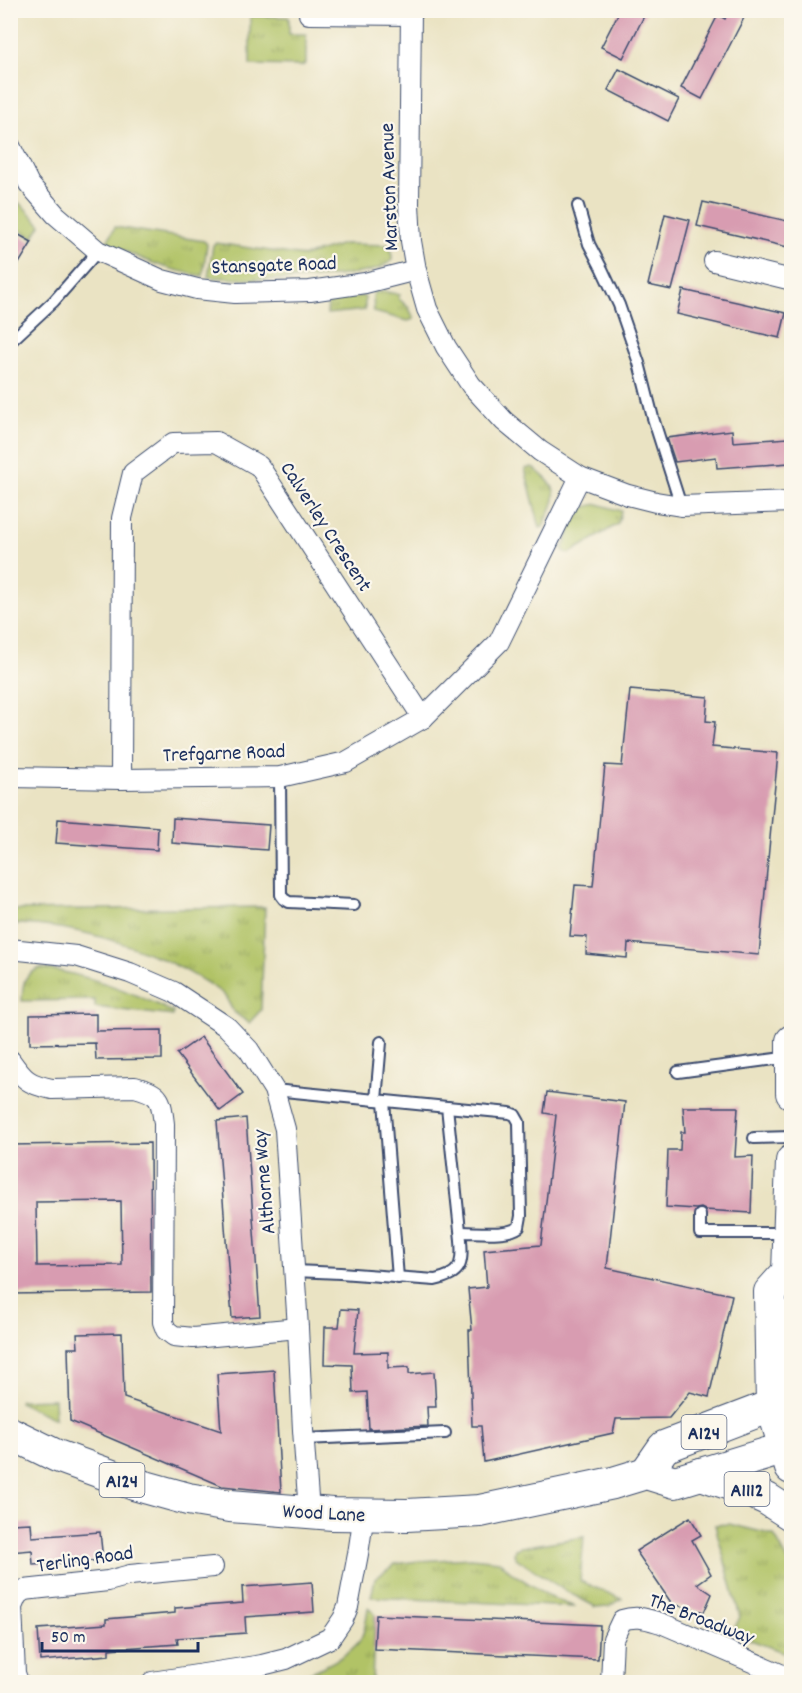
<svg xmlns="http://www.w3.org/2000/svg" width="802" height="1693" font-family="Dekko,sans-serif">
  <style>
    .grass { fill: url(#grass-tufts); stroke: #667962; stroke-width: 1.5 }
    .building { fill: #d89cb1; fill-rule: evenodd }
    .lines { fill: none; stroke-linecap: round; stroke-linejoin: round }
    .lane-casing { stroke: #3a4a6d; stroke-width: 14 }
    .street-casing { stroke: #3a4a6d; stroke-width: 22 }
    .primary-casing { stroke: #3a4a6d; stroke-width: 34 }
    .lane { stroke: #fff; stroke-width: 10 }
    .street { stroke: #fff; stroke-width: 20 }
    .primary { stroke: #fff; stroke-width: 32 }
    .labels { text-anchor: middle; stroke-width: 4.5; stroke-linejoin: round; paint-order: stroke }
    .shield { fill: #fbf7ec; stroke: #5e6b89; stroke-width: 1.5 }
    .shield-label { font-size: 20px; font-weight: bold; fill: #1b2f5e }
    .street-label { font-size: 21px; fill: #1b2f5e; stroke: #fbf7ec }
  </style>
  <defs>
    <pattern id="grass-tufts" width="24" height="20" patternUnits="userSpaceOnUse" patternTransform="scale(1.5)"><rect width="24" height="20" fill="#b1c366"/><path d="M3 7l-1-3M5 7V3M7 7l1-3M15 17l-1-3M17 17v-4M19 17l1-3" fill="none" stroke="#8f9f57"/></pattern>
  </defs>
  <rect width="100%" height="100%" fill="#fbf7ec"/>
  <filter id="ink" filterUnits="userSpaceOnUse"><feTurbulence type="fractalNoise" baseFrequency=".0167" numOctaves="2"/><feDisplacementMap in="SourceGraphic" scale="12" xChannelSelector="R" yChannelSelector="G"/><feConvolveMatrix kernelMatrix="1 2 1 2 8 2 1 2 1" color-interpolation-filters="sRGB"/></filter>
  <filter id="wash" filterUnits="userSpaceOnUse"><feTurbulence type="fractalNoise" baseFrequency=".008" numOctaves="4" result="noise"/><feDisplacementMap in="SourceGraphic" scale="24" xChannelSelector="R" yChannelSelector="G"/><feGaussianBlur stdDeviation="1.35" result="paint"/><feColorMatrix in="noise" values="0 0 0 0 0 0 0 0 0 0 0 0 0 0 0 0 0 1.4 0 .05"/><feComposite in="paint" operator="in"/></filter>
  <g filter="url(#wash)">
    <rect width="100%" height="100%" fill="#eae3c3"/>
    <!-- grass -->
    <g class="grass">
      <polygon points="250,16 289,17 289,34 306,34 306,63 302,66 250,65"/>
      <polygon points="11,198 22,205 41,225 33,238 11,225"/>
      <path d="M115,227l89,14 3,3 -4,32c-36,-6 -64,-17 -96,-34z"/>
      <path d="M216,243l88,13 39,-12 48,1 1,15c-13,12 -32,13 -48,15 -46,6 -90,6 -136,2l5,-32z"/>
      <polygon points="384,291 400,295 398,298 409,308 414,319 408,321 374,312 373,296 374,293"/>
      <polygon points="362,296 365,297 365,310 327,314 328,301"/>
      <path d="M532,467c31,23 25,28 11,60l-3,1 -15,-59z"/>
      <polygon points="598,504 621,511 618,524 569,554 562,550 578,512 588,506"/>
      <path d="M265,907l-4,103 -12,13c-5,-4 -11,-7 -15,-11 -5,-6 -6,-14 -12,-19 -58,-41 -141,-69 -211,-69v-14z"/>
      <path d="M40,968c47,6 90,23 133,44v4l-78,-9v-7l-73,1c1,-18 0,-25 18,-33z"/>
      <polygon points="54,1399 55,1419 19,1402 20,1400"/>
      <polygon points="729,1524 774,1535 791,1566 791,1655 732,1633 740,1617 715,1525"/>
      <polygon points="584,1537 580,1581 622,1599 609,1606 596,1607 564,1590 516,1558 514,1553 515,1549 521,1547"/>
      <polygon points="471,1558 499,1561 515,1575 552,1598 575,1607 371,1597 375,1579 395,1564 419,1561"/>
      <path d="M368,1608l7,6 -3,68h-91c23,-6 60,-20 76,-38 8,-9 9,-24 11,-36z"/>
    </g>
    <g id="blocks">
      <!-- building -->
      <g class="building">
        <polygon points="620,10 647,10 623,58 601,47"/>
        <polygon points="729,10 748,10 702,99 681,88 718,15 725,19"/>
        <polygon points="619,69 679,99 668,121 608,90"/>
        <polygon points="703,202 792,222 792,248 697,226"/>
        <polygon points="665,214 690,220 672,290 648,285"/>
        <polygon points="10,230 32,242 10,278"/>
        <polygon points="683,290 786,313 780,338 677,314"/>
        <polygon points="732,430 733,442 788,438 790,463 717,468 716,457 675,462 667,438"/>
        <polygon points="630,690 708,697 706,721 715,722 712,747 778,753 759,955 628,943 627,958 586,954 587,937 570,936 575,885 593,886 605,765 622,766"/>
        <polygon points="173,818 269,825 267,850 172,843"/>
        <polygon points="58,819 158,827 157,850 56,843"/>
        <polygon points="96,1014 96,1031 162,1030 162,1059 96,1060 95,1043 30,1044 30,1015"/>
        <polygon points="201,1037 243,1094 220,1111 177,1054"/>
        <polygon points="547,1092 625,1102 607,1268 732,1295 709,1397 690,1392 669,1418 616,1419 613,1433 484,1462 481,1426 472,1426 469,1330 472,1330 468,1289 487,1287 484,1250 541,1245 556,1115 544,1113"/>
        <polygon points="683,1107 738,1107 735,1157 753,1156 751,1213 705,1210 701,1208 696,1209 666,1207 668,1150 680,1150 681,1132 685,1132"/>
        <polygon points="246,1118 260,1316 232,1318 217,1121"/>
        <path d="M150,1143l1,149 -141,2v-149zM121,1201l1,64 -85,1 -1,-64z"/>
        <polygon points="341,1309 358,1310 354,1353 388,1352 388,1368 409,1367 409,1374 434,1372 436,1407 427,1407 428,1426 369,1429 367,1392 353,1393 352,1365 324,1364 325,1327 339,1327"/>
        <polygon points="122,1333 124,1398 221,1431 217,1374 274,1370 281,1492 222,1486 70,1421 68,1348 78,1348 77,1334"/>
        <polygon points="690,1517 701,1535 692,1540 711,1574 697,1584 712,1594 704,1612 672,1604 636,1551"/>
        <polygon points="31,1523 32,1537 100,1532 103,1560 33,1565 32,1550 10,1552 10,1524"/>
        <polygon points="312,1582 314,1612 245,1617 246,1633 177,1638 178,1644 109,1649 109,1655 40,1661 38,1629 106,1624 106,1619 175,1613 175,1608 243,1603 242,1587"/>
        <polygon points="376,1615 600,1625 598,1659 374,1649"/>
      </g>
    </g>
  </g>
  <g filter="url(#ink)">
    <use href="#blocks" fill-opacity="0" stroke="#3a4a6d" stroke-width="1.5"/>
    <g class="lines">
      <defs>
        <g id="lane">
          <polyline points="578,206 589,244 602,269 619,305 639,363 653,418 681,506"/>
          <polyline points="10,342 54,301 98,251"/>
          <polyline points="280,777 281,895 284,899 289,902 354,905"/>
          <polyline points="678,1072 790,1057"/>
          <path d="M274,1090l173,17 14,133c2,25 0,34 -26,40l-95,-7 -45,-2"/>
          <polyline points="376,1100 381,1042"/>
          <polyline points="384,1101 398,1278"/>
          <path d="M447,1107l63,6 5,2 4,7 2,94 -2,11c-12,9 -43,5 -58,5"/>
          <polyline points="754,1138 792,1137"/>
          <polyline points="700,1215 700,1233 788,1233"/>
          <polyline points="303,1439 445,1433"/>
        </g>
        <g id="street">
          <polyline points="411,10 409,204 411,241 416,270 427,309 446,347 471,385 504,421 540,451 580,477 628,495 656,502 681,506 792,502"/>
          <polyline points="309,14 411,15"/>
          <polyline points="10,146 29,184 56,215 98,251 162,280 197,289 235,293 310,291 365,283 416,270"/>
          <polyline points="714,261 792,280"/>
          <polyline points="10,777 121,779 280,777 346,762 423,718 499,642 580,477"/>
          <polyline points="121,779 122,518 133,473 173,443 216,442 259,466 423,718"/>
          <polyline points="10,949 76,956 130,973 174,992 227,1027 249,1050 274,1090 285,1129 298,1328 303,1430 309,1512"/>
          <path d="M10,1060c14,20 18,24 42,29l83,-2c26,7 26,12 29,37l-1,198 3,8 8,6 19,2 105,-10"/>
          <polyline points="18,1682 15,1673 12,1607 17,1595 24,1590 108,1581 130,1575 213,1567"/>
          <polyline points="152,1682 262,1665 286,1659 330,1638 343,1619 348,1607 358,1554 364,1514"/>
          <path d="M611,1682l2,-43 9,-19c15,-5 25,-1 39,3l131,56"/>
        </g>
        <g id="primary">
          <polyline points="792,1041 792,1093"/>
          <polyline points="10,1433 57,1456 134,1484 188,1499 230,1506 333,1514 407,1515 480,1511 613,1483 646,1473 675,1482 792,1446"/>
          <polyline points="791,1468 772,1405 770,1292 788,1272 792,1161"/>
          <polyline points="646,1473 664,1447 792,1398"/>
          <polyline points="701,1474 747,1490 767,1499 792,1515"/>
        </g>
      </defs>
      <!-- lane casing -->
      <use href="#lane" class="lane-casing"/>
      <!-- street casing -->
      <use href="#street" class="street-casing"/>
      <!-- primary casing -->
      <use href="#primary" class="primary-casing"/>
      <!-- lane -->
      <use href="#lane" class="lane"/>
      <!-- street -->
      <use href="#street" class="street"/>
      <!-- primary -->
      <use href="#primary" class="primary"/>
    </g>
  </g>
  <g class="labels">
    <!-- shield labels -->
    <g class="shield">
      <rect x="681.5" y="1415" width="45" height="34" rx="4.5"/>
      <rect x="99.5" y="1463" width="45" height="34" rx="4.5"/>
      <rect x="724.5" y="1472" width="45" height="34" rx="4.5"/>
    </g>
    <g class="shield-label">
      <text x="704" y="1439">A124</text>
      <text x="122" y="1487">A124</text>
      <text x="747" y="1496">A1112</text>
    </g>
    <!-- street labels -->
    <g class="street-label">
      <text transform="translate(388 187) rotate(-92)" y="7">Marston Avenue</text>
      <text transform="translate(274 264) rotate(-2)" y="7">Stansgate Road</text>
      <text transform="translate(327 526) rotate(57)" y="7">Calverley Crescent</text>
      <text transform="translate(224 752) rotate(-2)" y="7">Trefgarne Road</text>
      <text transform="translate(263 1182) rotate(-95)" y="7">Althorne Way</text>
      <text transform="translate(324 1512) rotate(3)" y="7">Wood Lane</text>
      <text transform="translate(85 1558) rotate(-8)" y="7">Terling Road</text>
      <text transform="translate(702 1618) rotate(21)" y="7">The Broadway</text>
    </g>
  </g>
  <!-- margin -->
  <rect width="802" height="1693" fill="none" stroke="#fbf7ec" stroke-width="36"/>
  <!-- scale -->
  <path d="M42 1642v9h156v-9" fill="none" stroke="#1b2f5e" stroke-width="3"/>
  <text x="51" y="1642" font-size="18" fill="#1b2f5e" stroke="#fbf7ec" stroke-width="4.5" paint-order="stroke">50 m</text>
</svg>
